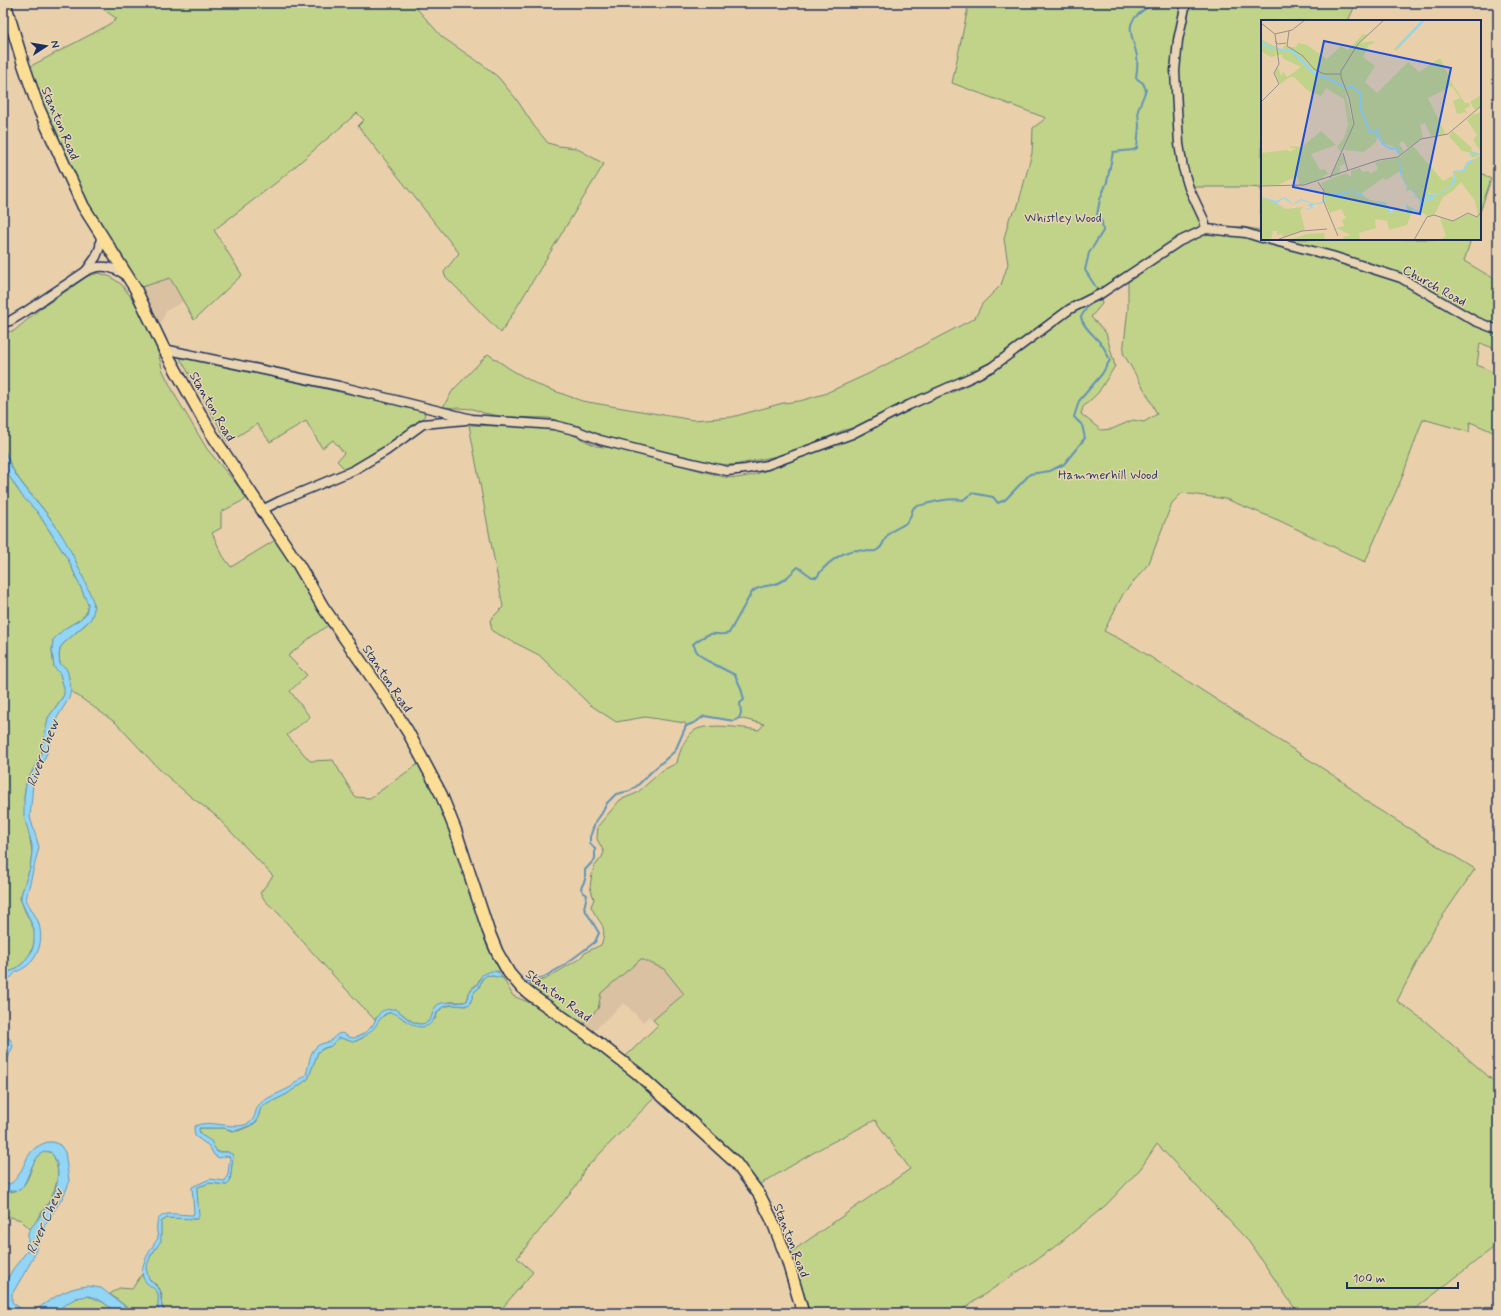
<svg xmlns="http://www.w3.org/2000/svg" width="1501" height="1316" font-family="Mynerve,sans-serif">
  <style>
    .built { fill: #dac1a1 }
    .green { fill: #c1d388; stroke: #6e8173 }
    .water { fill: #92d5f4; stroke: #6293b8 }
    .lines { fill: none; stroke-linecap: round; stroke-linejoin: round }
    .stream { stroke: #6293b8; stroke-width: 2 }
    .minor-casing { stroke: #1b2f5e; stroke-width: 11 }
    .major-casing { stroke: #1b2f5e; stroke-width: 14 }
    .minor { stroke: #e9d5b3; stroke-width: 8 }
    .major { stroke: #fdde96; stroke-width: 11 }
    .labels { text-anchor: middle; stroke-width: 3; stroke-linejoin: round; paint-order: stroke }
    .street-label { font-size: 13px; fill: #1b2f5e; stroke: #e9d5b3 }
    .park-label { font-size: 13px; fill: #2c3f62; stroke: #e9d5b3 }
    .water-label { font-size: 14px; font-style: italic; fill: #27406d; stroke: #e9d5b3 }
    .inset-river { fill: none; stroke: #92d5f4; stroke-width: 2 }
    .inset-road { fill: none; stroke: #97908c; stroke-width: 1 }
    .view { fill: #1d4ed8; fill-opacity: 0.15; stroke: #1d4ed8; stroke-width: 2 }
    .inset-edge { fill: none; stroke: #1b2f5e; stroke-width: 2 }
  </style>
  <rect width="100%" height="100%" fill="#e9d0ab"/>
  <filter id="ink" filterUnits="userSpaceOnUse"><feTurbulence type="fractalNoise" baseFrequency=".025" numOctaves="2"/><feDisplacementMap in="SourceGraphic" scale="8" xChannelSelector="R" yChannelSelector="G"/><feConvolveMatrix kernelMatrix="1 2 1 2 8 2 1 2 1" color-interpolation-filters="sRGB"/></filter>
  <g filter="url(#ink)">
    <!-- built -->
    <g class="built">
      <polygon points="170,278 184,301 166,311 159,327 139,288"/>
      <polygon points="641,959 664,969 684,994 653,1020 649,1016 643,1022 624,1003 593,1031 582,1024 598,1009 601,993"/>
    </g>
    <!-- green -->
    <g class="green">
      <polygon points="92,3 412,3 442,37 483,65 498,77 517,100 534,126 548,143 558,146 576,148 604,164 501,333 445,276 444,272 459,253 358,126 364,120 357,113 277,182 214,230 242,275 194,320 170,278 139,288 108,240 73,178 29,67 103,28 117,19 102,8"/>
      <path d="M969,3h213l-9,47 -2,22 6,83 4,21 20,46 -4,7 -26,13 -39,28 -32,20 2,14 -11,13 15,16 9,33 -17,27 -15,14 -2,7 20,16 11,-1 21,-9 11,2 13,-8 -9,-18 -25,-43 5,-45v-26l54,-38 31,-17h30l17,3 1,-42 -12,-1h-56l-7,-20 -4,-24 -3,-75 1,-22 10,-43h166l-8,18h-86v218h209l-7,22 34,20v69l-18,-7 -3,22 17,8 4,-14v75l-28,-12 -1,10 -46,-13 -22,61 -36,82 -87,-42 -52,-21 -44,-6 -10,10 -23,60 -26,31 -19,37 31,16 207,134 29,24 104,64 -40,58 -38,74 28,20 73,64v159l-88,69h-112l-49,-71 -92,-98 -16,24 -35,37 -50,41 -99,67h-147l-19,-61 119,-83 -35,-49 -52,27 -64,38 -20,-28 -61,-55 -53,-45 33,-32 -5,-5 31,-26 -20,-25 -23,-10 -40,34 -3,16 -16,15 -57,-39 21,-6 33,-20 7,-7 15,-7c8,-21 -3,-21 -10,-39l3,-7 -4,-12 2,-14 2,-6 8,-10 2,-5 -7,-13 1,-13 22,-26 17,-7 26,-23 14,-7c2,-11 9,-29 20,-34 15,-6 46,-1 62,1l5,-6 -25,-6 -5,3 -30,-5 -8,6 -10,4 -1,-3 -40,-6 -29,5 -27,-18 -50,-49 -47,-24 -2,-11 13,-13 -34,-182 78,3 18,3 31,15 24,3 104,28 13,1 17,-3 106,-40 73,-37 16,-4 25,-12 19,-11 2,-11 -32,17 -28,11 -78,39 -13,3 -53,23 -57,12 -16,-1 -105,-25 -64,-21 -44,-1 -21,-4 -11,-4 -30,-2 10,-17 35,-36 22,15 28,16 44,16 111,19 39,-3 51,-14 17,-2 24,-7 44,-20 107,-56 7,-14 19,-19 7,-21 -4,-25 6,-23 7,-7 15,-56 1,-25 13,-10 -94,-35z"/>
      <polygon points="1480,172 1491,179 1480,212"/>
      <path d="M99,273l12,4 11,8 11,15 19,31 11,40 13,26 31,52 37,44 2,6 -25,13v16l-9,5 11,23 8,11 46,-28 53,85 -19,13 -23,19 19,19 -17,16 20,26 -23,18 23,26 23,-1 22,37 15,1 51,-36 7,20 11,19 14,34 34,111 13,25 -2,1 -3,-1 -15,7c-3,9 -8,8 -11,14 -1,4 0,7 -4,10h-16l-14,6 -3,9 -5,6c-13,5 -21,-8 -32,-14l-19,9 -1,2c-32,-34 -65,-69 -95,-105 -8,-9 -14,-11 -20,-22l13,-17 -58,-61 -25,-19 -30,-26 -44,-47 -45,-32c-1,-10 -2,-20 -11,-27l-1,-8 1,-8 3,-4 24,-21 6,-8c-10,-33 -20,-64 -40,-93 -19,-28 -43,-44 -50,-80v-110l11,-1 26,-22 48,-33z"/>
      <polygon points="182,357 425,411 424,418 397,438 346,470 337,461 344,453 333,440 322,448 306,421 270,442 257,424 228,442 180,358"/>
      <polygon points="3,464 17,489 38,513 69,561 88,604 86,614 79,620 64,629 53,640 52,651 54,667 60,674 65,690 64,695 48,718 41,754 26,784 24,798 32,852 30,868 20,898 25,911 34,929 35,937 33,947 29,956 23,963 14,970 3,974"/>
      <path d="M487,975l16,3 10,18 28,11 8,8 45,29 27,21 34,32 -72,74 -4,11 -62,76 16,14 -35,41h-331c-11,-11 -1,-14 -8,-25 -2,-4 -7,-5 -10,-8 -11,-15 7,-27 11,-40 2,-5 0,-12 1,-18l6,-4 29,1 2,-7 -1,-22 1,-3 12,-4 16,2 4,-3 3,-27 -5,-3h-11c-6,-10 -9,-11 -17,-18l-1,-6h25l8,3h6l12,-5 7,-5 3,-11 3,-4 24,-12 21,-15 10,-27 7,-4 6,-2 7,-8c6,-1 12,5 18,3 17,-5 21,-27 36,-29l6,2 5,5 18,8 14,-8 3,-7 5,-5 9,-2 14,1 5,-5 3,-9 5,-4 3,-9z"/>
      <path d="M47,1151l5,2c13,22 1,45 -13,63 -3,5 -4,9 -9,13l-9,-9 -18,-5v-23c35,3 21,-37 44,-41z"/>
      <path d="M142,1274c3,12 14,12 16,20 1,4 0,9 0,14l5,5h-29l-24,-19 9,-6 13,1z"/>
      <path d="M83,1296c14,0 24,9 34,17h-65l18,-12z"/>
    </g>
    <!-- water -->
    <g class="water">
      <path d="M3,442c6,35 31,53 50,80 17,23 29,52 40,79l1,9 -3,9 -28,25 -3,4 -1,8 1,8 6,4 2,5 3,18 -2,7 -12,20 -10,35 -14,31 -3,33 9,30 -13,52c3,8 9,15 12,22 7,20 0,42 -20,50 -7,3 -2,7 -15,8v-5l11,-4 9,-7 9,-12 2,-9v-13l-13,-28v-6l9,-27 2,-16v-7l-8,-29v-18l2,-14 15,-30 7,-36 16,-23v-7l-4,-14 -6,-7 -2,-16 1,-11 11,-11 15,-9 7,-6 2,-10 -19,-43 -31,-48 -16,-17 -13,-20 -6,-12z"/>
      <path d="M491,971l7,1 5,6 -16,-3 -5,4 -3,9 -5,4 -4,12c-8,4 -19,-2 -27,3 -10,5 -7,20 -22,20 -13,0 -23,-17 -33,-14 -7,2 -10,10 -14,15 -6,7 -13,11 -21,14l-12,-4h-3l-7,8 -7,2 -6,4 -10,27 -21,15 -24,12 -3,4 -3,11 -3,3 -19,7 -11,-3h-25l1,6 11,7 6,11h11l5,3 -3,27 -3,3 -17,-2 -12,4 -1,3 2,26 -2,3 -30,-1 -6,4v19l-10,14 -5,13 3,11 11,11 2,18 5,5c-14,0 -7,-9 -9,-18 -1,-6 -6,-7 -10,-11 -15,-11 3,-35 10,-46 -7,-32 15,-23 35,-23l1,-3 -2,-25 18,-8 15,2 3,-7 2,-17 -3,-1 -8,2 -5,-3 -5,-9 -14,-10 -1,-7 1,-3c14,-7 34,3 49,-1 15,-4 8,-16 18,-23 8,-6 18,-9 27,-14 3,-1 4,-4 7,-6 3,-3 7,-4 10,-7 5,-16 2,-31 24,-33 14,-19 15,0 27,-5 5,-2 12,-7 15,-11 8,-12 5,-17 23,-17 9,5 16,16 27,15 13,-1 8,-16 17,-20 9,-4 20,1 28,-3l3,-10 7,-6 5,-10z"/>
      <polygon points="3,1035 10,1039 13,1046 6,1063 3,1080"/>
      <path d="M48,1142h5l7,3 5,7 4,28 -1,6 -5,11 -18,28 -13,35 -20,34v8l14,11h-19l-4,-4v-23l10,-17 15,-19v-18c9,-12 18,-23 25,-36 6,-12 8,-35 -3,-44 -17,-4 -20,28 -30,38l-17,2v-9l7,1c18,-12 11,-35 38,-42z"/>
      <path d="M88,1286l13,2 33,25h-17l-14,-11 -14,-6 -13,2 -24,15h-22c21,-12 32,-25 58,-27z"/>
    </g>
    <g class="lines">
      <!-- stream -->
      <g class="stream">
        <path d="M1096,294l1,-5 -12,-19 4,-17 14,-22 -1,-9 -5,-7 3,-16 7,-17 6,-30 20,-2 4,-2 2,-22 -1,-16 8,-20 -3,-7 -7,-5c1,-7 2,-15 1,-22 -6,-26 -15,-34 13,-50l1,-3"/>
        <path d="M522,983l22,-6 19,-11 32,-24 4,-9 -15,-25 3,-13 -4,-3 -2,-4 4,-8v-10l10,-11v-10l-5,-6v-6l5,-14 7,-10 5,-10 9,-9 14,-3 8,-6 13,-13 24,-21 11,-25 10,-4 8,-6 30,5 5,-3 2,-5 -1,-10 4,-3 -3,-12 -6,-13 -29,-15 -9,-8 -4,-8c5,-4 11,-8 17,-10 7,-1 11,2 19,-1l23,-41c7,-7 17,-5 26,-9 8,-3 14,-11 20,-16l14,10h5c7,-12 25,-26 39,-27 6,0 14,2 19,1 8,-2 8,-11 13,-16 5,-7 17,-9 20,-14 3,-4 3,-9 6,-14 16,-4 33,-10 49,-7l9,-7 21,4 5,6 7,-3 25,-26 20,-3 14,-7 21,-26 -3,-13 -8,-8 5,-16 23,-27 8,-14c-2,-4 -4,-8 -6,-12 -6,-10 -22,-21 -23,-31l6,-10 8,-7"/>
      </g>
      <defs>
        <g id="minor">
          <polyline points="1186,3 1178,40 1175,71 1179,144 1183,168 1189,188 1204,220 1206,229"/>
          <polyline points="1267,239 1332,256 1401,278 1475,321 1498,330"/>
          <path d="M86,271c15,-8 26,-4 40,4"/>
          <polyline points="3,323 10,321 25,312 86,271 96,257 100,247 101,235"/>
          <polyline points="164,349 339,386 472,419 554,425 578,431 600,440 679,460 727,471 746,469 767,465 852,434 909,405 974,376 992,367 1070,309 1102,293 1180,241 1206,229 1246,233 1262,238"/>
          <polyline points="262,510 280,501 354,470 386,451 423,424 466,420"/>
        </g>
        <polyline id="major" points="5,3 23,63 38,107 83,206 135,288 164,349 211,433 298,564 323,607 389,702 408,732 441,794 455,829 488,930 497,952 509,973 521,987 531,995 584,1032 637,1073 735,1162 759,1194 772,1220 787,1259 803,1313"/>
      </defs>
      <!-- minor casing -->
      <use href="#minor" class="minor-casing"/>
      <!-- major casing -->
      <use href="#major" class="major-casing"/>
      <!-- minor -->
      <use href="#minor" class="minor"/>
      <!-- major -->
      <use href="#major" class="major"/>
    </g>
  </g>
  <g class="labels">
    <!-- street labels -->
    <g class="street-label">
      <text transform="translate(61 123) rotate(67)" y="5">Stanton Road</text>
      <text transform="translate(1435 285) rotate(29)" y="5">Church Road</text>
      <text transform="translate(213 406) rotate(60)" y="5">Stanton Road</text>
      <text transform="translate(388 678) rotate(56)" y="5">Stanton Road</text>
      <text transform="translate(559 995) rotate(37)" y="5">Stanton Road</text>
      <text transform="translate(792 1240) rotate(69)" y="5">Stanton Road</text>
    </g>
    <!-- park labels -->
    <g class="park-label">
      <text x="1063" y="222">Whistley Wood</text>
      <text x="1108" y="479">Hammerhill Wood</text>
    </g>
    <!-- water labels -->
    <g class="water-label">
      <text transform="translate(42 753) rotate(-70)" y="5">River Chew</text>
      <text transform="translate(44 1221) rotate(-66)" y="5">River Chew</text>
    </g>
  </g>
  <!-- overview -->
  <g transform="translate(1261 20)">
    <rect width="220" height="220" fill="#e9d0ab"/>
    <path d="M161,0h3l-29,31 -2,-2zM102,14l5,1 -8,8 14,-2 -3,4 -2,-1 -6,13 12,9 -10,16 12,11 31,-31 11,10 21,-14 13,27 12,18h4l1,3 -5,3 3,6 -3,-3 -8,2 -4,-13 7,-3 -8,-12 -24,12 18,37 -15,1 -6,-13 -5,2 3,13 -15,10 -5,-7 -2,1 -2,2 5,7 -5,5 -2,-8 -14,-5 -5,-9 1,-6 -3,14 -12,10 -20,-2 10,-27 -4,-23 -5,-10 8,35 -12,27 -4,-5 7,-9 4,-14 -4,-25 -18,-11 -5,8 -13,-5 -14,-14h-4l-10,7 -5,-11 3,-6 3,9 2,-5 4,6 14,-10 -19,-9 1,-3h-7v-6l-1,7 -4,1 -9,-5 -1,-13 19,10h3l1,-4 4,2h8l2,-4 9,2 20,14 14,-13 7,4zM220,75v12l-6,3 -5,-8zM220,92v40l-8,-12 4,-5 -10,-15 5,-5zM60,111l15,14 -25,9 9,16 5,-1 3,5 -5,2 1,3 -24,6 -3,-9 -19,9h-17v-32l27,-3 2,2 6,-4h-6l1,-2 11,1zM192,111l19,17 -1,3 10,3 -8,4 -2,-4h6l-15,-3 -13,-15zM152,126l30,35 9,-5 2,3 -3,7 -14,8 -9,-1 4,6 -11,4 -9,-14 -6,2 1,-5 -7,-15 -14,9 -3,-2 -22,16 -7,-3 16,9 16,3 2,8 4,3 2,-6 14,4 -2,-7 7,4 -6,16 -18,5 -2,-9 -12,-2 1,9 -17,5 1,7h-16l-1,-3 8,-2 -15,-7 8,-2 -2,-6 4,-2 -5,-9 -11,4 -6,-13 4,-4 -4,4 1,-8 -4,-9 25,-10 5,4v-6l9,-3 2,4 7,-1 1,3 8,-5 -3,-7 25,-5zM81,134l4,9 -6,3v8l-9,3zM220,135v56l-3,4 -3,-14 -14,-19 -7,8 -11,7 -8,17 -7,2 -7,-4v-8l12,-5 -4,-5 8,1 14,-8 5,-8 -2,-7 10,-1 3,-7zM0,178l8,1 16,10 19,-2 -4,3 5,20 -22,7 -1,-3 -5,1v-4h-4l-2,9h-10zM220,192v28h-41l6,-4 -6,-18 13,3 15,-7 8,3zM63,213l1,7h-36l18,-6z" fill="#c1d388"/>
    <path d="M213,132l7,3 -10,-1 2,6 -3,4h-3l-2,7 -11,1 2,8 -4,6 -15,9 -8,-1 4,3v2l-12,5 1,7 -3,3 -12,-9 2,5 -1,2 -14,-4v6h-2l-4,-3 -2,-8h-6l-10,-3 -8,-5h-6l-3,-4 -15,5h-10l-5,7 -11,2 1,2 -1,1 -10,2 10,-3 -5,-2 5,-1 -11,-4 -4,3 -5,1 -8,-6 -7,5 8,5 19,-2 -19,2 -24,-12 15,5 9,-4 8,7 8,-5 13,5 8,-2 5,-6 26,-6 4,4h5l8,6 16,3 6,10 2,-6 13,4 -1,-7 13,8 1,-9 9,-4h-10l-4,-2 -1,-1 1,-3 -3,-1 -2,-4 -1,2 -2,1h-1l1,-5 -2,-2 -2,-5 -2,-2 -2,-7 2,-4 -2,-1 1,-3 -3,-2v-2l3,4 1,4v9l3,4 3,7 -1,5 4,-3 5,5v3l3,2 12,1 -3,-5h10l13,-8 4,-7 -1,-8 10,-1 3,-7 7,-4 -4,-5z" fill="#92d5f4"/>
    <path class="inset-river" d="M0,22l10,6 3,-1M136,28l27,-28M17,29l14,2 26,26h7l18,9M85,68l5,-2 9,7 1,16 9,24 8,-3 -1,5 6,9 8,5 5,-1 3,6"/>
    <path class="inset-road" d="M0,3l14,11M28,11l-2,15 16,10 11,13 10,5h16M14,21l3,3 8,-1M0,82l18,-18 -5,-11 5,-9 -4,-30 17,-4 13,-10M82,133l5,18M69,158l24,-54 -5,-26 -8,-21v-6l17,-27 26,-24M57,162l6,9 -1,9 15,36M0,166l43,-1 75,-25 19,-3 23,-18 27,-5 33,-28M18,219l23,-8 25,-2M153,220l13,-23 7,-2 19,6 15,-8 9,4 4,-5"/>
    <path class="view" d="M63,21l127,27 -31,146 -127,-27z"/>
    <rect width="220" height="220" class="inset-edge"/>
  </g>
  <!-- margin -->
  <rect width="1501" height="1316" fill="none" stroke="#e9d5b3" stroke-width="16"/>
  <rect x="8" y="8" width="1485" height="1300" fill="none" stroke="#1b2f5e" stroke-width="1.5" filter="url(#ink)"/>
  <!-- north arrow -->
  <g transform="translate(46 46) rotate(78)" stroke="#e9d5b3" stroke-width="3" paint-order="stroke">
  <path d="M0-3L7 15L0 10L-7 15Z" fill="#1b2f5e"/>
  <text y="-6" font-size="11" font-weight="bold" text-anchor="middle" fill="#1b2f5e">N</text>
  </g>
  <!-- scale -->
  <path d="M1347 1282v6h111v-6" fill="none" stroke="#1b2f5e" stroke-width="2"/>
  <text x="1353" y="1282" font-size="12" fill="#1b2f5e" stroke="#e9d5b3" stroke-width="3" paint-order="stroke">100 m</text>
</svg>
